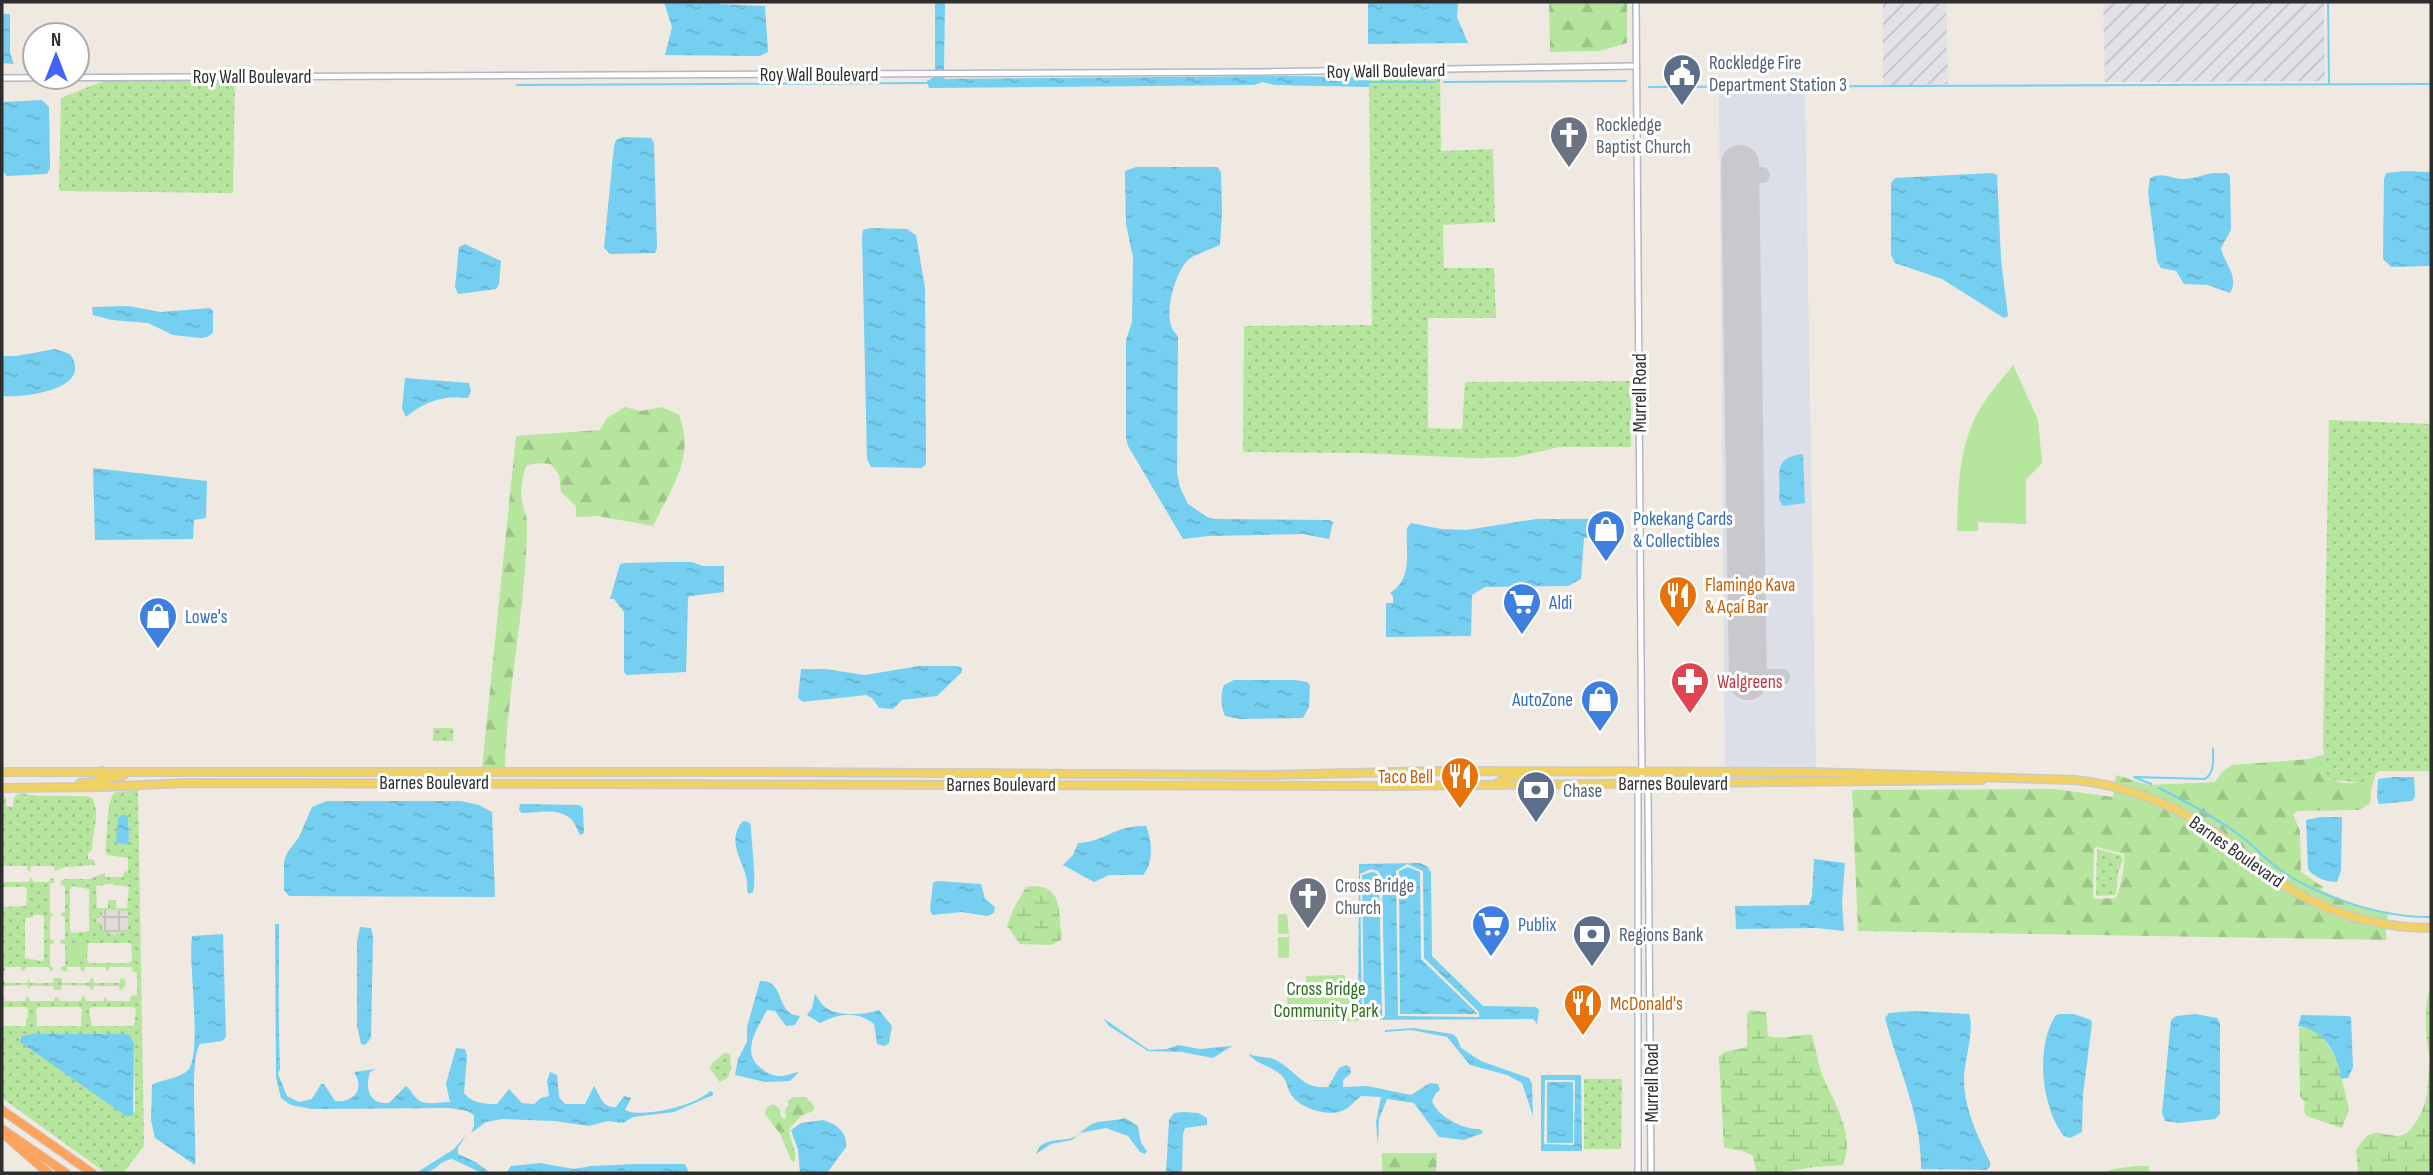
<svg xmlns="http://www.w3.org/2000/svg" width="2433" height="1175" font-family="'Sofia Sans Condensed',sans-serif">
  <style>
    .industrial { fill: url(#industrial-furrows) }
    .airport { fill: #dcdee8 }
    .grass { fill: url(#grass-dots); fill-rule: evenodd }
    .forest { fill: url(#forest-firs); fill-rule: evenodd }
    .wetland { fill: url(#wetland-marsh) }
    .park { fill: #b6e59e }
    .plaza { fill: url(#plaza-grid) }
    .water { fill: url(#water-ripples); fill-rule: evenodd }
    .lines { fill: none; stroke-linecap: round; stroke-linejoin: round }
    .stream { stroke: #75cff0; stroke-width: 2 }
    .taxiway { stroke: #c9c8cc; stroke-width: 16 }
    .runway { stroke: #c9c8cc; stroke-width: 38 }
    .minor-casing { stroke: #b4b7c1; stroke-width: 8 }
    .major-casing { stroke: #c9c9c9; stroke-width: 10 }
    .highway-casing { stroke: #c9c9c9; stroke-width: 10 }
    .minor { stroke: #fff; stroke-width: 5 }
    .major { stroke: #f2d163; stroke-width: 7 }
    .highway { stroke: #ffa35c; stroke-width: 8 }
    .labels { text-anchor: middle; stroke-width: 6; stroke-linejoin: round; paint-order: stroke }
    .service-label { font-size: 19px; fill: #4e5e75; stroke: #fff; text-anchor: start }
    .street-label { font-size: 19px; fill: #2e2e2e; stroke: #fff }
    .worship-label { font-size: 19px; fill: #5b616d; stroke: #fff; text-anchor: start }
    .shop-label { font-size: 19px; fill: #366cbe; stroke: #fff; text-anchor: start }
    .food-label { font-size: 19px; fill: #c56008; stroke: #fff; text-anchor: start }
    .health-label { font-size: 19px; fill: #be3a42; stroke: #fff; text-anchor: start }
    .park-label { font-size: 19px; fill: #2c6e1b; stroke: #fff }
  </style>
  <defs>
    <pattern id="industrial-furrows" width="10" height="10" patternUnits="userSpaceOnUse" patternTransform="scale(1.75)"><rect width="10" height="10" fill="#e3e1e8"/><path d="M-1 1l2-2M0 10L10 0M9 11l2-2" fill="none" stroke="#c3c1c7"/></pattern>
    <pattern id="grass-dots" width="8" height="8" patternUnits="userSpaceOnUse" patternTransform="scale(1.75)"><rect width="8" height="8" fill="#b6e59e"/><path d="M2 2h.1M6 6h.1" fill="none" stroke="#9dc588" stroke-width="1.8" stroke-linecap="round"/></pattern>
    <pattern id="forest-firs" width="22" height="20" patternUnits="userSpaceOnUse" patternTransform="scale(1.75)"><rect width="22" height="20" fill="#b6e59e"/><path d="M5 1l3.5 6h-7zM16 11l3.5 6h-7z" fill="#9dc588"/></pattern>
    <pattern id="wetland-marsh" width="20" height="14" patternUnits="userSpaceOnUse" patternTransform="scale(1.75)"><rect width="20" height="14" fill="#b6e59e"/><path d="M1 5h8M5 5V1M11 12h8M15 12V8" fill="none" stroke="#9dc588"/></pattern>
    <pattern id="plaza-grid" width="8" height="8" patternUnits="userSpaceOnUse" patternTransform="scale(1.75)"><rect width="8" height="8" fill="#dfdcd8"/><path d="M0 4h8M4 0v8" fill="none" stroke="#c0bdba"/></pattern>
    <pattern id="water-ripples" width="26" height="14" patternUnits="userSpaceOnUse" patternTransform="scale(1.75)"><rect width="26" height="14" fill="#75cff0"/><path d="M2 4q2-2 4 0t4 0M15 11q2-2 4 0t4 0" fill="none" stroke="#66b2ce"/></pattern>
  </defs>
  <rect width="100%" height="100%" fill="#efe9e1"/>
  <!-- industrial -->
  <g class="industrial">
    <polygon points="1883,2 1946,2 1948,84 1883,86"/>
    <polygon points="2103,2 2324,2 2325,81 2105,82"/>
  </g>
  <!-- airport -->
  <polygon class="airport" points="1805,91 1816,769 1725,768 1719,92"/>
  <!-- grass -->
  <g class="grass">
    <polygon points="1440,72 1441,151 1493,149 1495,222 1443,225 1444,268 1494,268 1496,318 1428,318 1428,428 1462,429 1465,382 1631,381 1631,447 1559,447 1516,457 1475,458 1361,453 1243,452 1244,326 1372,325 1369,77 1385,73"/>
    <polygon points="235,79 233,193 59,191 61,98 106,80"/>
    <path d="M2329,420l102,4v347h-51l-4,2 -4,13c-11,-5 -31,-4 -45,-7l-4,-33z"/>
    <rect x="433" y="728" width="20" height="13"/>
    <path d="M138,790l6,356 -21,27h-17l-104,-75v-72h24v-8l2,-1v-8l-2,-2h-24v-10h2l1,4h20l1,-4h3l1,4h24l1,-4h3l1,4h22l1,-5h2l2,5h17l2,-4 3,4h22l1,-5 6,-1v-22l-4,-1 -1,-5h-23l-1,5 -3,-5h-20l-1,5 -3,-1 -1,-4h-13v5l-6,-2v-3l4,-1v-22l-5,-1 1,-3 4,-1v-22l-4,-1v-3l4,-1v-26l-4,-1 -1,-3 4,-3h25l16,-6v4h18l1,-5 4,-1v-13l-20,-3 -3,-4c3,-15 1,-51 10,-59zM118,818h10l1,23 -5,4 -7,-6zM110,884l19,3 -2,21h-11v-8h-8v8h-11l-1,-22zM72,886l17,3v42l-17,2 -2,-3v-41zM119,910l8,8 1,6 -13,8 -12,-2 -1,-6 -6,-5zM88,943h43l1,17 -3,3h-40l-2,-3zM39,1007h40l3,2 -1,17h-44l-1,-17zM92,1007h42l2,2 -2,17h-42l-3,-17zM126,1034l8,7 1,71 -116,-74 5,-3z"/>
    <path d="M20,793l18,3h49l5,2c9,15 0,35 0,52l-4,3v6l6,1 1,5 -30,2 -10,4 -1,-5h-23l-1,5h-2l-1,-5h-23l-2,5v-77l4,4v8l7,1 1,-10z"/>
    <polygon points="2097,849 2121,855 2123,859 2118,873 2116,895 2096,896"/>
    <path d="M2,878l2,4h25l1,-4h2l1,4h16l1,-4 4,1v4h-4v30l4,1 -4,3v22l4,2v2l-4,1v22l4,2 -3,4 -3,-5h-22l-2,4h-2l-1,-4h-16v4h-3v-64l24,-1 1,-17 -2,-2h-23zM33,915h9l2,2v42l-2,2 -17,-3v-40l8,-1z"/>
    <polygon points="3,978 5,983 27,983 29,978 30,983 53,983 54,978 62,978 62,983 89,983 91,978 93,978 94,983 119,983 121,978 125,980 126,985 120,991 119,986 94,986 93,990 91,990 89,986 62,985 61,990 54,990 53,986 30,986 29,990 27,985 5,986 3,990"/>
    <polygon points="724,1053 730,1054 731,1068 728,1078 720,1082 710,1069 713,1062"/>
    <polygon points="1584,1079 1622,1079 1621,1149 1584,1149"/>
  </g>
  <!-- forest -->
  <g class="forest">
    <polygon points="1549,2 1627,2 1627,43 1599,51 1550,52"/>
    <path d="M625,407l15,4 22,-4 17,8c17,43 -8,73 -26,111l-55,-10 -22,1v-11l-15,-14 -2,-17 -8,-11 -10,-1 -14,2c-5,10 -7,25 -5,37 1,7 5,13 5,20 0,83 -20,164 -22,246h-23l34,-332 84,-6 7,-12z"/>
    <path d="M2324,754l3,25 17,4h25l3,3 -2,17 -10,7 -62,1 -5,3 7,17 1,41 22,15 -2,3 40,18 27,4 -1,9c-43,-10 -82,-25 -119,-50 -28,-20 -52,-44 -82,-61 -23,-11 -48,-18 -71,-26l1,-9 33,10 66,-3 7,-10 10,-7 78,-6z"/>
    <path d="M2055,789l58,8 1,-7c38,12 75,26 107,50 25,19 47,40 74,55 24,14 64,23 91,32v13l-528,-9 -6,-141zM2097,847l27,7c2,7 -4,38 -8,44l-20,1 -3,-2 1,-48z"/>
    <path d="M793,1097h13l9,10 -2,4 -12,5 -11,12c-2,13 8,21 5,33l-3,1 -12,-28 -15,-20 2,-7 6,-3 7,5 1,8 5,2 -1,-10 4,-5 -2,-2z"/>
    <polygon points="1382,1153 1437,1153 1436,1173 1382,1173"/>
  </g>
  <!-- wetland -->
  <g class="wetland">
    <path d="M1036,886c29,3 21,28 26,50l-1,4 -10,5 -31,-1 -13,-18 7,-18 12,-21z"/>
    <path d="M2431,987v180l-5,6h-68l-2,-23c3,-4 6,-9 10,-13 19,-16 36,23 58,-31 6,-16 2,-31 7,-47 -6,-14 -8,-59 0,-72z"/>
    <path d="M1750,1010l16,2 2,24c20,5 26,-3 44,-1 4,13 5,26 10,39 11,28 34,59 21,91 -10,1 -19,1 -29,2 -20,3 -37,8 -58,4l-3,-15 -10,-5 -19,-3 -5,-91 6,-5 22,-5v-32z"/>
    <polygon points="2303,1027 2319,1032 2337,1059 2349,1109 2342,1128 2306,1116 2304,1110 2305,1103 2300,1096 2299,1028"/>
  </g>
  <!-- park -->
  <g class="park">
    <path d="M2013,365l25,55 4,43 -16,17v44l-48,-2v9h-21c1,-39 1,-77 18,-113 9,-19 25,-36 38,-53z"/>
    <polygon points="1278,914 1287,914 1289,934 1278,934"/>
    <rect x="1278" y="937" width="11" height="21"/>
    <circle cx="75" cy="954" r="10"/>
    <polygon points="1345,975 1345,989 1358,990 1358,1021 1288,1020 1287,995 1306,994 1306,976"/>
    <polygon points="2136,1166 2149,1166 2149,1173 2105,1173 2113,1169"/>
  </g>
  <!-- plaza -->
  <polygon class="plaza" points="102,910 128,911 128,931 118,931 115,935 105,932 102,924 96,922 97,918 102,918"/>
  <!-- water -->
  <g class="water">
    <polygon points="664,2 718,2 719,4 765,6 768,52 760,56 665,55 672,27"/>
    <polygon points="935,2 945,2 944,70 935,70"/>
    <polygon points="1368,2 1458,2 1457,17 1468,43 1368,44"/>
    <polygon points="2,14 10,14 10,53 14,64 2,63"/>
    <polygon points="1281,76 1369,77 1369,87 1274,85 1263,82 1254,85 929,88 927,81 934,77 944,77 945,79"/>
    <polygon points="42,100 49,107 50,168 47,174 7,176 2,171 2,102"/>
    <polygon points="623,137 651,138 654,143 657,248 655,253 610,254 604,248 614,146 616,140"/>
    <path d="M1136,167h81l4,5 1,41 -2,32c-10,5 -21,7 -31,14 -13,11 -25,52 -17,69 1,3 4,5 6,9l-1,136 3,14 8,17 19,13 7,2 115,1 4,2 -4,17 -26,-5 -95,2 -25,3 -55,-93 -2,-9v-97l6,-18 1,-64 -7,-34 -1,-47v-6z"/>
    <polygon points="2404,171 2431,172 2431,266 2391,267 2383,259 2384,179 2386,173"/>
    <polygon points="1992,173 1997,175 2001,259 2008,316 2004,318 1942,279 1895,263 1891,255 1891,183 1895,178"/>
    <path d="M2214,173h13l3,3 1,54 -10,18c3,16 19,28 9,45l-22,-8 -24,-1 -8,-13 -15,-3 -4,-7 -9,-69 2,-14c12,-7 22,1 34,1 10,0 20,-5 30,-6z"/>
    <polygon points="870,228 907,229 916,235 925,288 926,464 922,468 871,467 867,459 862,236 863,230"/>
    <polygon points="465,244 501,261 499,284 496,289 458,294 455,287 459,247"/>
    <polygon points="128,306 161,312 210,308 213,311 213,333 207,337 201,338 173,335 148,323 112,320 93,315 92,307"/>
    <path d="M55,349l15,5c25,36 -47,44 -68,42v-40h14z"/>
    <path d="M405,378l64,5 2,8 -3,7c-24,-3 -44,4 -62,19l-4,-9z"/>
    <path d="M1803,454l2,49 -22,3 -4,-6c3,-24 -9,-42 24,-46z"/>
    <polygon points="93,468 207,481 206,518 194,520 193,539 95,540"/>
    <path d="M1536,519h77l3,3 -8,15 -24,1 -3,41 -13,7 -83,1 -13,8 -1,41 -85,1v-34h7v-7l-3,-3c24,-15 15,-42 17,-65l4,-5 30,6 25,1z"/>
    <polygon points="669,562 692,562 703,566 724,566 724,592 690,596 688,598 686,672 627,675 624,672 624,612 614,599 610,599 620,564 626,563"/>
    <polygon points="919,666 957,666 962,668 962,672 937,696 902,700 893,709 879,708 872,698 866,695 811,701 803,702 798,698 801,669 825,669 865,675"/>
    <path d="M1234,680h61l12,2 3,3 -1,22 -6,11 -63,1 -15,-3c-4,-9 -5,-21 -1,-31z"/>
    <polygon points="2393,777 2414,777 2415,797 2412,801 2379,804 2377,798 2378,779"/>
    <polygon points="327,801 461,801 479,805 492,812 495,897 289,896 284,890 284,862 287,853 299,837 312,807"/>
    <path d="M520,804l59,1 4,3 1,25 -4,2c-3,-4 -4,-11 -8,-15 -13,-13 -34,-7 -50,-7l-3,-3z"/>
    <polygon points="122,815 126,815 128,818 129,842 126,845 116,842 118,818"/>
    <path d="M2320,817h22l-1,54 -4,11c-10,0 -23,-4 -29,-13l-2,-49z"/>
    <path d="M743,821l6,1 2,4c0,16 6,55 2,66l-4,2 -2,-3c4,-24 -25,-47 -4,-70z"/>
    <path d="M1146,826c6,13 8,38 -3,49h-34l-15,7 -31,-17 10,-10 5,-12c27,-1 36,-18 68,-17z"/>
    <polygon points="1814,859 1845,863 1842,903 1844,931 1816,928 1736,929 1735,906 1809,905 1812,896"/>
    <path d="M1420,863l8,4 3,6 1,83 51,50 53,1 3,3 -2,14 -4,-5 -175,1 1,-156zM1407,864l16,7 1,87 55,54v5l-81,-1 -2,-145zM1371,869l7,2 4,6 3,139 -3,3h-18l-2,-3 -2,-142z"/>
    <polygon points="1408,867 1420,872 1421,959 1478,1014 1400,1014 1399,871"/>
    <polygon points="1372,872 1376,873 1379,878 1382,1016 1364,1016 1362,875"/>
    <polygon points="937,881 981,884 985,899 995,907 994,913 987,916 962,912 932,915 930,910 933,883"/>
    <path d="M275,924h4v4c0,47 -1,94 1,141l-2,5 9,22 12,6 13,-3 9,-15h3l11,17c20,2 30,-13 19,-29l22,-3 -6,3c-5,15 -2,33 19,31l17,-17c5,4 6,8 11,13 6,7 24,3 33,3l-4,-18 10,-36 9,1 2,7 -3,37c7,10 21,11 33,11l12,-15 13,14 12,1 7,-6 8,-2 -2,-15 3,-9 7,3 2,22 6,7h20l9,-18c6,8 8,23 22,21l8,-11 7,2 -6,12c16,9 73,-5 85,-19l3,1v3l-39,17 -41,5 -10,6 -15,-2 -19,5 -35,-5 -52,-2 -16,3 -15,11 3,-7v-11l-7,-4 -17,-3 -139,1 -20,-4 -10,-7 -5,-21z"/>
    <polygon points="360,927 371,928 373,937 371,1038 365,1045 361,1044 357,1026 357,942"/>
    <path d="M223,934l3,103 -4,4 -22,3c-11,15 -3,98 -5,121l-40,-27 -4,-18 1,-34 1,-2c10,-4 30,-7 36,-15 13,-21 -1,-104 3,-133z"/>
    <path d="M760,981c22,-1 17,22 30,32 3,2 7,2 10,3l-5,9 -9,1 -11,-15 -8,-1c-9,18 -28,43 -5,59 5,4 9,6 15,7 8,1 14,-3 22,-4l-9,9 -25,1 -30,-7 3,-16 9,-17v-15z"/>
    <path d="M815,994c3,4 6,10 10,13 11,10 42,8 54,3l13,16 -3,17 -4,3 -8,-2 -3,-20c-17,-14 -36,-10 -54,-1l-13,-8 5,-7z"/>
    <path d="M1914,1011l55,3c6,17 -5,46 -5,65 0,29 14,58 26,83v5l-4,3 -65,-1c1,-53 -23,-101 -36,-151l4,-5z"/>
    <path d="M2060,1014h14l17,6 1,4 -9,70 -1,38 -12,6 -6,-2c-23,-29 -29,-90 -8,-121z"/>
    <polygon points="2195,1014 2217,1018 2220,1023 2220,1114 2215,1119 2180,1123 2165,1121 2162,1113 2171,1020 2176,1016"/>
    <path d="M2301,1015l48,1 2,2 2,49 -5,11 -7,1c-3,-26 -17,-49 -43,-53z"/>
    <polygon points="1103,1018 1149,1050 1167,1049 1178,1045 1200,1049 1232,1046 1213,1058 1182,1052 1148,1051 1109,1026"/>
    <polygon points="1414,1028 1452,1034 1457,1038 1461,1048 1481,1061 1529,1078 1532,1084 1533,1116 1522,1083 1507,1075 1470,1065 1447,1037 1411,1030 1385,1032 1385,1030"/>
    <polygon points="33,1034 126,1034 130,1036 134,1043 133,1116 126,1116 20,1042 21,1036"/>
    <path d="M1249,1054c8,4 19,2 27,6 22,12 25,29 52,27l11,-19 7,-3 4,2 1,6 -8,7v7l24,-1 44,9 19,-12 8,1 2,6 -4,3 -4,8c6,16 32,29 48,28l3,4 -19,7 -25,-3 -25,-34 -27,-4 -8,20 -1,27 -2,-24 5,-25 -20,-1c-6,4 -10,11 -17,14 -15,8 -46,-2 -54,-17 -4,-8 -3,-14 -10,-19 -9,-8 -26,-11 -31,-20z"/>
    <path d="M1541,1075h40l1,76h-41zM1545,1080h28l2,1 -1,64 -30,-1z"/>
    <rect x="1547" y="1082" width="26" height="61"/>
    <polygon points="1183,1112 1198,1113 1207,1118 1207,1125 1185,1128 1183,1134 1182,1173 1166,1173 1169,1120 1174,1113"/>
    <path d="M1125,1118l13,8 3,17 6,8 -2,3 -5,-2 -12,-16 -22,-8 -26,5 -8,7 -21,4 -15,10c5,-15 19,-13 32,-15 10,-2 16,-11 24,-15 8,-4 23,-3 33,-6z"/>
    <path d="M823,1120c13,4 25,12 23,27l-19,26h-27l-2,-23 -7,-20 10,-7z"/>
    <path d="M466,1135l-8,13v6l18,8 14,11h-8l-30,-14c-17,3 -13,14 -36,14l38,-24z"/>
    <polygon points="540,1163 574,1169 591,1166 635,1164 685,1164 689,1173 506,1173 511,1166"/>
  </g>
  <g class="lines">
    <!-- stream -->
    <g class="stream">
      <polyline points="2328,2 2329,84"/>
      <polyline points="1369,82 1436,82"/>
      <polyline points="1444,82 1626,81"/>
      <polyline points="517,85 929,83"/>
      <polyline points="1649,87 2431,84"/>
      <path d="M2151,784l-17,-7 71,2c10,-7 8,-19 8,-30"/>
      <path d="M2159,788c28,14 54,28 79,46 15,10 26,25 41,35 38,28 105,49 152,48"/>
    </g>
    <!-- taxiway -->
    <g class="taxiway">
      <polyline points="1740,173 1762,175"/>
      <polyline points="1748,677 1782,677"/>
    </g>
    <!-- runway -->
    <polyline class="runway" points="1740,164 1748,681"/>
    <defs>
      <g id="minor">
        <polyline points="1636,2 1642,784 1638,793 1638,1173"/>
        <polyline points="2,78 1257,72 1636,66"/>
        <polyline points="1642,784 1648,793 1651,1173"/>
      </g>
      <g id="major">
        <path d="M2,772h753l512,3 172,-4 370,1 266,8c52,5 101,26 144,55 27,19 50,41 78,58 40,23 88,35 134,35"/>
        <polyline points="80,783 94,782 102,776 102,771"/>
        <polyline points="1495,785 1506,777 1518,776"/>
        <polyline points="101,787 108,778 123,776"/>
        <polyline points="2,788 101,787 185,783 1389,786 1982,780"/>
      </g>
      <g id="highway">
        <polyline points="2,1110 92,1173"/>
        <polyline points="2,1129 66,1173"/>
        <polyline points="7,1137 48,1173"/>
      </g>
    </defs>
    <!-- minor casing -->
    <use href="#minor" class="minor-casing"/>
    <!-- major casing -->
    <use href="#major" class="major-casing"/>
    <!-- highway casing -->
    <use href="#highway" class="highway-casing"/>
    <!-- minor -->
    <use href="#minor" class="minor"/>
    <!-- major -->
    <use href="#major" class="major"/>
    <!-- highway -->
    <use href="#highway" class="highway"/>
  </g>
  <!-- icons -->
  <defs>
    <symbol id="civic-pin" viewBox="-11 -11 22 30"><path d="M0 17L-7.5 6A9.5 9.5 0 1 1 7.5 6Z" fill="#5c6f8a" stroke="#fff"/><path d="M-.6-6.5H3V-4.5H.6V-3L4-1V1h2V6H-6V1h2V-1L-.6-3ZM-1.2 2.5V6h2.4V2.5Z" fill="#fff"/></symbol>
    <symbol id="church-pin" viewBox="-11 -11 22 30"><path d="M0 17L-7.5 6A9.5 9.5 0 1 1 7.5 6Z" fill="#6b7280" stroke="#fff"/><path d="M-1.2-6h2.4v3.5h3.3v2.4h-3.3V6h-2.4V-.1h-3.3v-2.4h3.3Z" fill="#fff"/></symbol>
    <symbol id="shop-pin" viewBox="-11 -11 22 30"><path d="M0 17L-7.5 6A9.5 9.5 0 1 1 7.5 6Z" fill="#3f7fe0" stroke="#fff"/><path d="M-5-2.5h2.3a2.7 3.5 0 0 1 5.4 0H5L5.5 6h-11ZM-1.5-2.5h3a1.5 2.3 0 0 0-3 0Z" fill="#fff"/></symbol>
    <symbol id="restaurant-pin" viewBox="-11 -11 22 30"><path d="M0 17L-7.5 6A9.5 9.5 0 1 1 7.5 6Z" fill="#e8710a" stroke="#fff"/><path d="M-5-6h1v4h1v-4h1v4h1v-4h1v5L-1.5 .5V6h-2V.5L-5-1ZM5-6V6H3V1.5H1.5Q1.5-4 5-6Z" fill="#fff"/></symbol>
    <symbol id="supermarket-pin" viewBox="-11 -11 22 30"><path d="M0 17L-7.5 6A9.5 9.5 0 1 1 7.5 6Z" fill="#3f7fe0" stroke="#fff"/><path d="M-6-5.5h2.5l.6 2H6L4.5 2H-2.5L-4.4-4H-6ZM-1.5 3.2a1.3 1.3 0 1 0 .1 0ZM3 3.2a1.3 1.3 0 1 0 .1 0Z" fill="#fff"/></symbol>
    <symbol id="pharmacy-pin" viewBox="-11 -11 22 30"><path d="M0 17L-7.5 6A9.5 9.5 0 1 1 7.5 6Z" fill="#e0444e" stroke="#fff"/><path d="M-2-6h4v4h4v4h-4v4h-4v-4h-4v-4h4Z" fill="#fff"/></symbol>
    <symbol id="bank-pin" viewBox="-11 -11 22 30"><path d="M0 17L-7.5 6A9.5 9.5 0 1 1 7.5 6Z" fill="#5c6f8a" stroke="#fff"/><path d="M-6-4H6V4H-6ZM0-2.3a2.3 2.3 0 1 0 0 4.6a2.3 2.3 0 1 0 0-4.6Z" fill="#fff"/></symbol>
  </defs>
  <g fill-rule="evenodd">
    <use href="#civic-pin" x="1660" y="51" width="44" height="60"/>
    <use href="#church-pin" x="1547" y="113" width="44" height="60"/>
    <use href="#shop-pin" x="1584" y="507" width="44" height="60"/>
    <use href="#restaurant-pin" x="1656" y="573" width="44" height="60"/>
    <use href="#supermarket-pin" x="1500" y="580" width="44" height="60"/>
    <use href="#shop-pin" x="136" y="594" width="44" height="60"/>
    <use href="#pharmacy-pin" x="1668" y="659" width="44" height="60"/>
    <use href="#shop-pin" x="1578" y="677" width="44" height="60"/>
    <use href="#restaurant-pin" x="1438" y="754" width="44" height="60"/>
    <use href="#bank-pin" x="1514" y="768" width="44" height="60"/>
    <use href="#church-pin" x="1286" y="874" width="44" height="60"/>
    <use href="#supermarket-pin" x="1469" y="902" width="44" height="60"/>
    <use href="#bank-pin" x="1570" y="912" width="44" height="60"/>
    <use href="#restaurant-pin" x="1561" y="981" width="44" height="60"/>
  </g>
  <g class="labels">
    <!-- service labels -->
    <g class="service-label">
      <text x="1709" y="69">Rockledge Fire<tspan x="1709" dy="22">Department Station 3</tspan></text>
      <text x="1563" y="797">Chase</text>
      <text x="1619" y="941">Regions Bank</text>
    </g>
    <!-- street labels -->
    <g class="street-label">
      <text transform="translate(1386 70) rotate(-1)" y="7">Roy Wall Boulevard</text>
      <text x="819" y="81">Roy Wall Boulevard</text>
      <text x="252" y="83">Roy Wall Boulevard</text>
      <text transform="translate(1639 393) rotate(-90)" y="7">Murrell Road</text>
      <text x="434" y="789">Barnes Boulevard</text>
      <text x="1673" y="790">Barnes Boulevard</text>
      <text x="1001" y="791">Barnes Boulevard</text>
      <text transform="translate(2237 851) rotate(35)" y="7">Barnes Boulevard</text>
      <text transform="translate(1651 1083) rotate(-90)" y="7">Murrell Road</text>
    </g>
    <!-- worship labels -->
    <g class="worship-label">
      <text x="1596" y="131">Rockledge<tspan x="1596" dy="22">Baptist Church</tspan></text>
      <text x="1335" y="892">Cross Bridge<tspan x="1335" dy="22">Church</tspan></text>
    </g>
    <!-- shop labels -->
    <g class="shop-label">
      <text x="1633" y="525">Pokekang Cards<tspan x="1633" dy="22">&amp; Collectibles</tspan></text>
      <text x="1549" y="609">Aldi</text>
      <text x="185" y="623">Lowe's</text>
      <text x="1573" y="706" text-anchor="end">AutoZone</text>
      <text x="1518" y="931">Publix</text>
    </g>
    <!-- food labels -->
    <g class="food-label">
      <text x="1705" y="591">Flamingo Kava<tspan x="1705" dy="22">&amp; Açaí Bar</tspan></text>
      <text x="1433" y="783" text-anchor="end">Taco Bell</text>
      <text x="1610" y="1010">McDonald's</text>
    </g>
    <!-- health labels -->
    <g class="health-label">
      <text x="1717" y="688">Walgreens</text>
    </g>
    <!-- park labels -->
    <g class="park-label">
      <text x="1326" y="995">Cross Bridge<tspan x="1326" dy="22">Community Park</tspan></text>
    </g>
  </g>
  <!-- border -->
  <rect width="2433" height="1175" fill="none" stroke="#2e2e2e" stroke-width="7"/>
  <!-- north arrow -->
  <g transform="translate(56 56)"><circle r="33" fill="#ffffff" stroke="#ababab" stroke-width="2"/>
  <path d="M0-5L12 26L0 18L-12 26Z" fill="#4264fb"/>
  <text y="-10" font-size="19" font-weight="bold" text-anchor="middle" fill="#2e2e2e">N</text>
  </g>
</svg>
